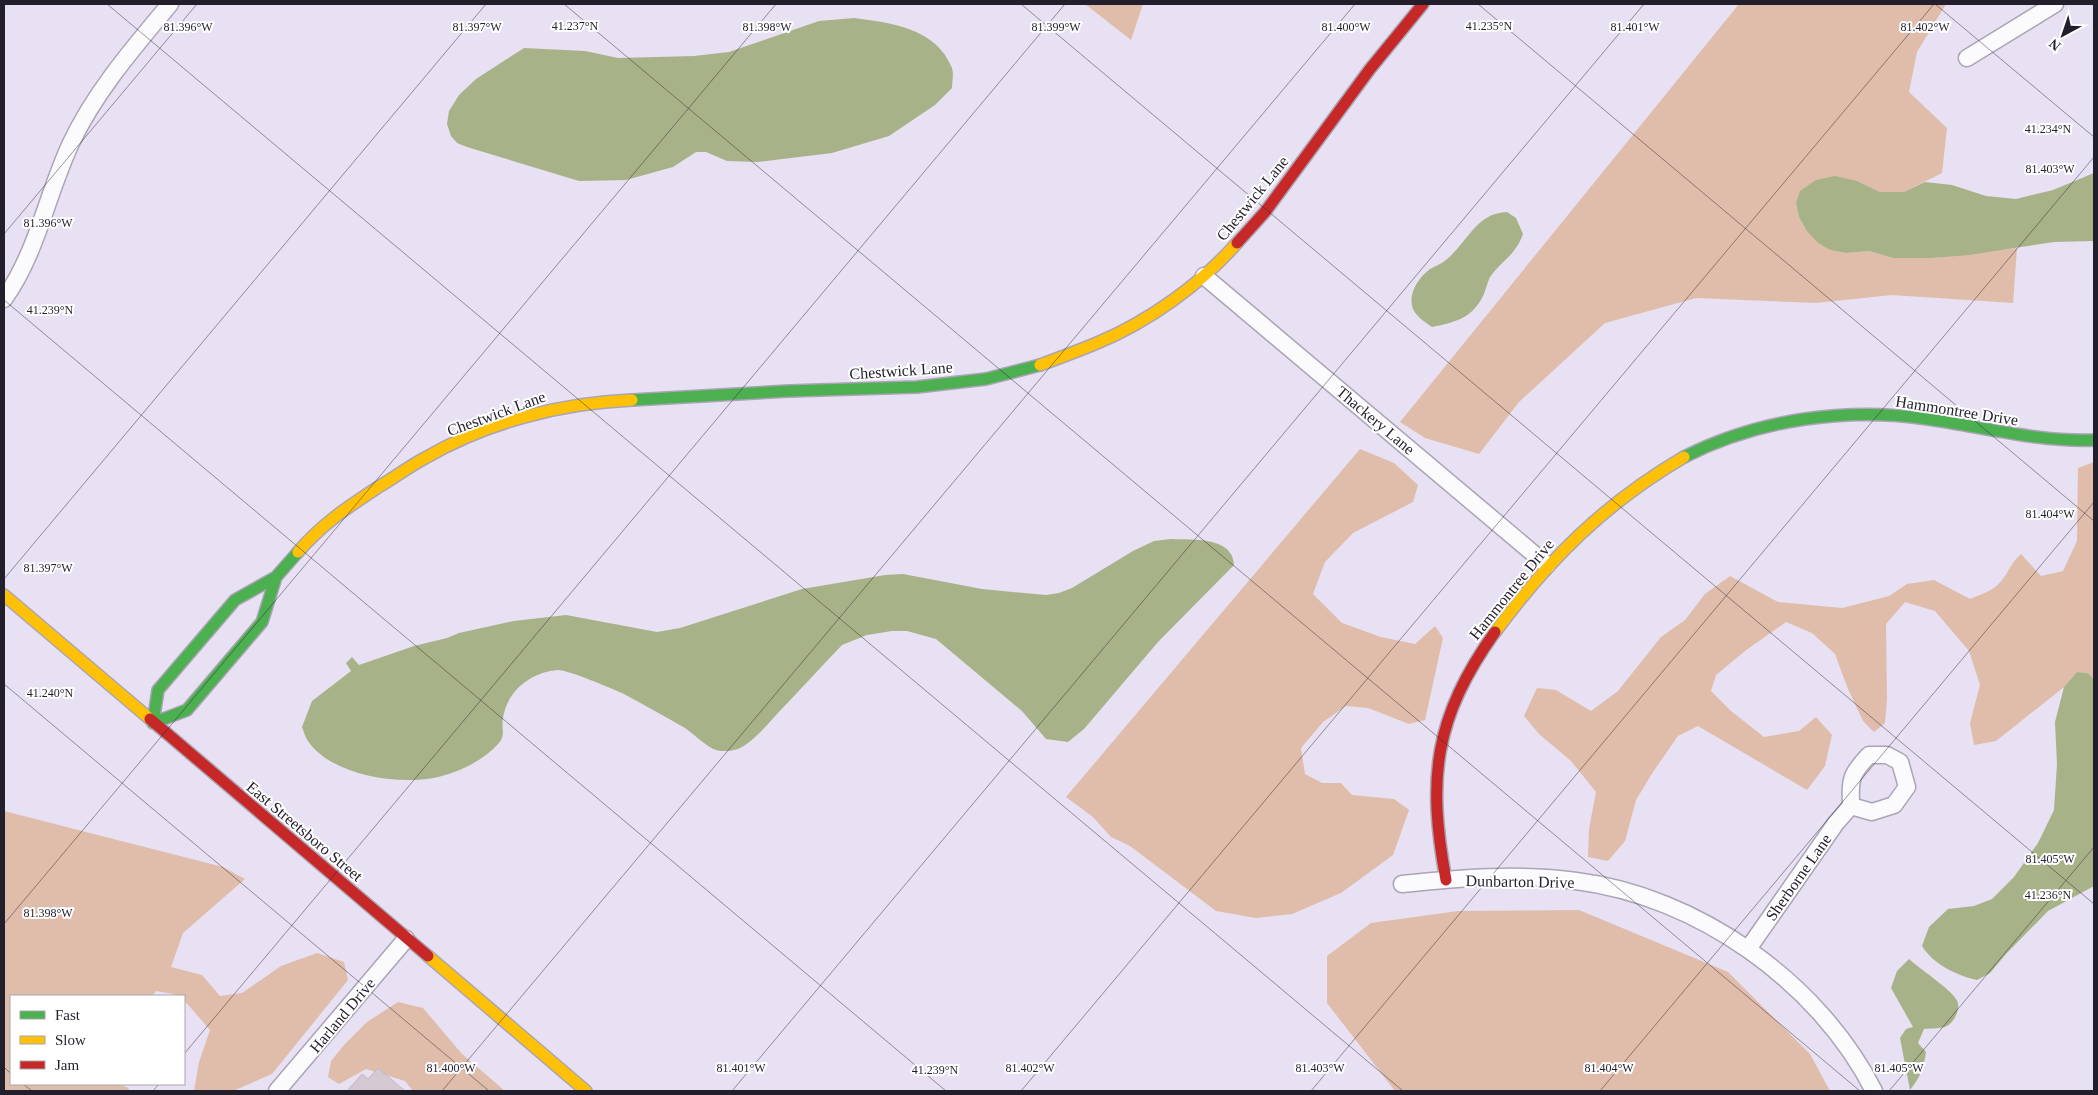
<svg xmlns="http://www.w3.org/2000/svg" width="2098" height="1095" font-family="Georgia,serif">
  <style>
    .forest { fill: #dfbdaa }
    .water { fill: #a8b288 }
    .building { fill: #d4c9d3; stroke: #c3b7c2 }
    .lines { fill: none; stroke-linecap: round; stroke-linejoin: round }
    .street-casing { stroke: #aaa4b4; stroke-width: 19 }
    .fast-casing { stroke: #aaa4b4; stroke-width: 14 }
    .slow-casing { stroke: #aaa4b4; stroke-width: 14 }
    .jam-casing { stroke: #aaa4b4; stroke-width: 14 }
    .street { stroke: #fbfafd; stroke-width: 16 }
    .fast { stroke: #4caf50; stroke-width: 11 }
    .slow { stroke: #ffc107; stroke-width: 11 }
    .jam { stroke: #c62828; stroke-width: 11 }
    .ticks { fill: none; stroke: #231e2c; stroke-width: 1; stroke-opacity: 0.45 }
    .labels { text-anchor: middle; stroke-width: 4; stroke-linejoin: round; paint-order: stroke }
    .street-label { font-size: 16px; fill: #231e2c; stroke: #fff }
    .ticks-label { font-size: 12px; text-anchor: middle; fill: #231e2c; stroke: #fff; stroke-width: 4; stroke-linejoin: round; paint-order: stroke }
  </style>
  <rect width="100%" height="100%" fill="#e7e1f3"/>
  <!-- forest -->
  <g class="forest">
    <polygon points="1085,4 1143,4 1131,40"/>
    <polygon points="1739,4 1946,4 1917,52 1909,92 1947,128 1942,173 1904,192 1880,192 1857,181 1796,203 1799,217 1806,230 1830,250 1846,253 1869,251 1893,258 1931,258 2017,248 2013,303 1892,295 1816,303 1696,298 1605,323 1519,402 1479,454 1425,438 1400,422"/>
    <polygon points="1360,449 1394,463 1418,485 1413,502 1353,533 1325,562 1313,594 1342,623 1381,637 1415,644 1435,626 1443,638 1425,720 1409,724 1368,708 1346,706 1323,722 1301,748 1305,774 1322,783 1341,783 1352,795 1394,799 1409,810 1393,855 1341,893 1292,914 1256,918 1216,911 1130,846 1111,837 1093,817 1066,797"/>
    <path d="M2094,462v217l-6,-6 -11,-1 -13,15 -68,54 -22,4 -4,-22 10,-38 -11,-34 -34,-40 -30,-9 -19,22 1,75 -2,24 -11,9 -11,-11 -15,-32 -13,-35 -23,-21 -26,-11 -41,29 -29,24 -5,16 20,20 33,26 35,-6 17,-14 16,18 -7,31 -18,24 -109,-64 -20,10 -25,36 -17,28 -11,41 -17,20 -20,-4 1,-28 7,-37 -25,-31 -32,-27 -15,-18 13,-28 19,2 35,21 27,-20 43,-54 24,-17 20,-26 25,-18 48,26 64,6 47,-12 18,-12 27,-4 36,19c11,-5 24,-8 32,-19 8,-10 8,-16 19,-26l20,22 22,-5 14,-30 1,-73z"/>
    <polygon points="4,811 223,867 245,879 183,933 171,967 202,975 220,996 242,993 281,966 317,953 344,962 348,980 272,1074 233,1091 194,1091 199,1062 210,1030 184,1000 184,996 156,991 152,996 11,996 11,1084 118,1084 129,1088 128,1091 4,1091"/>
    <polygon points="1579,910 1728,972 1810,1054 1830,1091 1395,1091 1327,1003 1327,956 1371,923 1458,911"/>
    <polygon points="398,1002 423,1008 462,1054 505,1091 413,1091 405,1081 366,1069 339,1084 328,1077 331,1061 344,1045 367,1022"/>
  </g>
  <!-- water -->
  <g class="water">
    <path d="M854,18c38,5 82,10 98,50 2,6 0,14 0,20l-17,17 -46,31 -57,17 -74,9 -31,-1 -21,-9h-10l-23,15 -47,13 -47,1 -112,-34 -10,-4 -6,-7 -4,-12 2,-13 10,-16 17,-16 48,-31 61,3 33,7 76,-2 35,-4 90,-31z"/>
    <polygon points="2094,173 2094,241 2054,242 1969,255 1931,258 1893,258 1869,251 1846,253 1830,250 1817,242 1806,230 1799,217 1796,203 1800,191 1816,180 1835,176 1857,181 1880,192 1904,192 1925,182 1952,185 1986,196 2016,199 2053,190"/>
    <path d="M1507,212l9,6 7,16c-8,22 -21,26 -33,43 -3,6 -4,13 -7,19 -11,22 -27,26 -51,31 -5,-4 -11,-7 -15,-12 -13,-14 -1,-36 13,-46 5,-3 11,-5 16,-9 22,-18 30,-47 61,-48z"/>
    <path d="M1171,539c20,1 62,-3 63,26l-76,77 -74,87 -16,13 -22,-3 -24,-28 -86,-72 -29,-8h-15l-25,4 -25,10c-22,23 -43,46 -65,69 -9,10 -26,30 -39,35 -6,2 -17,3 -22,1 -11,-4 -22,-16 -31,-22 -21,-12 -42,-24 -63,-35 -12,-5 -53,-23 -64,-23 -27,2 -51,21 -55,48 -2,9 3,17 -4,25 -16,18 -43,31 -66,35 -37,7 -102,-3 -125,-37 -3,-4 -4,-9 -6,-14l10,-26 39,-30 -5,-8 6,-6 7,8 55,-19 33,-8 12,-5 55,-12 52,-6 91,17 23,-4 122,-39 83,-14 18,-1 79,15 64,6 13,-2 13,-5 61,-37 21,-10z"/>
    <path d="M2077,672l11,1 6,6v207l-46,25 -42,43 -16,19 -13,7c-21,-5 -43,-15 -55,-34l7,-19 19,-18 26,-3 18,-7 22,-22 24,-34 16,-33 3,-46 -2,-42 9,-35z"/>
    <path d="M1909,959c11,10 40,29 47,40 6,7 -1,23 -9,27 -5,3 -16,2 -23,3l-6,14 8,9c-2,15 -6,26 -16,38l-10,-52 6,-9 7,-2 -22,-39 6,-17z"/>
  </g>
  <!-- building -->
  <polygon class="building" points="378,1068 405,1091 347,1091 362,1074 368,1079"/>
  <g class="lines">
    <defs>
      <g id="street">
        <polyline points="1967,58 2055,4"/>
        <polyline points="1204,276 1547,565"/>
        <path d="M4,299c33,-46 43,-105 67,-156 24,-51 63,-96 99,-139"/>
        <path d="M1402,884c57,-6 117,-11 174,-3 121,15 243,101 298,210"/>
        <path d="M1748,949l88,-126 15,-17 21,6 22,-7 13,-18 -7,-25 -13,-7h-18c-19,20 -19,24 -18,51"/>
        <polyline points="277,1091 406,939"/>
      </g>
      <g id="fast">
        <polyline points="632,400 789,391 917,387 986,379 1040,365"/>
        <path d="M1684,457c75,-38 162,-50 244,-38 56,8 109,23 166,21"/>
        <polyline points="276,577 262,622 187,710 153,723 158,690 235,600 276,577 298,552"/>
      </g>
      <g id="slow">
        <path d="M1040,365c19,-7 38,-14 57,-22 51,-21 104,-59 140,-100"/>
        <path d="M298,552c25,-29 50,-45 82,-66 15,-9 30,-20 45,-28 62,-36 136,-55 207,-58"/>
        <polyline points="4,595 150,719"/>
        <path d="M1495,632c55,-74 109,-128 189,-175"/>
        <polyline points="428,956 586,1091"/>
      </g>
      <g id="jam">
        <polyline points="1237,243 1265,212 1370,69 1423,4"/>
        <polyline points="150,719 428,956"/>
        <path d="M1446,880c-19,-102 -12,-162 49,-248"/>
      </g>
    </defs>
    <!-- street casing -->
    <use href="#street" class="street-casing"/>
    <!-- fast casing -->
    <use href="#fast" class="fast-casing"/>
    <!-- slow casing -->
    <use href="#slow" class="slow-casing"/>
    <!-- jam casing -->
    <use href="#jam" class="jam-casing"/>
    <!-- street -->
    <use href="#street" class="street"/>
    <!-- fast -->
    <use href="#fast" class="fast"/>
    <!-- slow -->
    <use href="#slow" class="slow"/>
    <!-- jam -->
    <use href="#jam" class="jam"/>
  </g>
  <!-- ticks -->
  <path class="ticks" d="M107,4l1296,1087M564,4l1296,1087M1021,4l1073,900M1478,4l616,517M1935,4l159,133M4,234l193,-230M4,300l942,791M4,579l482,-575M4,684l485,407M4,924l772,-920M184,1054l881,-1050M4,1067l7,7M23,1084l9,7M153,1091l6,-7M442,1091l913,-1087M732,1091l912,-1087M1021,1091l913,-1087M1311,1091l783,-934M1600,1091l494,-589M1889,1091l205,-244"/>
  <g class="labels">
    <!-- street labels -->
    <g class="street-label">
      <text transform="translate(1252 198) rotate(-51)" y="6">Chestwick Lane</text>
      <text transform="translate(901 370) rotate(-4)" y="6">Chestwick Lane</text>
      <text transform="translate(1957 410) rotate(9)" y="6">Hammontree Drive</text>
      <text transform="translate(496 413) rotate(-20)" y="6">Chestwick Lane</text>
      <text transform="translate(1376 420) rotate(40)" y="6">Thackery Lane</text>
      <text transform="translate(1511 589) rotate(-51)" y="6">Hammontree Drive</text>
      <text transform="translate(305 831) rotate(40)" y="6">East Streetsboro Street</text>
      <text transform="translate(1798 877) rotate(-55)" y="6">Sherborne Lane</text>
      <text transform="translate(1520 881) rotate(1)" y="6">Dunbarton Drive</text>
      <text transform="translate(342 1015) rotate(-50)" y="6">Harland Drive</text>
    </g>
  </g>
  <g class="ticks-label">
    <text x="575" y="30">41.237°N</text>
    <text x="1489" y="30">41.235°N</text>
    <text x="188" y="31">81.396°W</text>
    <text x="477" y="31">81.397°W</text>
    <text x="767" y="31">81.398°W</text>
    <text x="1056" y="31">81.399°W</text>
    <text x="1346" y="31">81.400°W</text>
    <text x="1635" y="31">81.401°W</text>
    <text x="1925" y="31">81.402°W</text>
    <text x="2048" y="133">41.234°N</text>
    <text x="2050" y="173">81.403°W</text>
    <text x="48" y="227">81.396°W</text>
    <text x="50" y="314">41.239°N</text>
    <text x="2050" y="518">81.404°W</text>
    <text x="48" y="572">81.397°W</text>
    <text x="50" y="697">41.240°N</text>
    <text x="2050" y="863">81.405°W</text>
    <text x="2048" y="899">41.236°N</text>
    <text x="48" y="917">81.398°W</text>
    <text x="451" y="1072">81.400°W</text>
    <text x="741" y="1072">81.401°W</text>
    <text x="1030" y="1072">81.402°W</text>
    <text x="1320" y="1072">81.403°W</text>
    <text x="1609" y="1072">81.404°W</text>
    <text x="1899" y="1072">81.405°W</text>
    <text x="935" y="1074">41.239°N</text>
  </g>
  <!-- border -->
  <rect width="2098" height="1095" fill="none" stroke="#231e2c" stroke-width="10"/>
  <!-- legend -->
  <rect x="10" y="995" width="175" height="90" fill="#ffffff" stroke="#a7a5ab"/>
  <rect x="20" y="1011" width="25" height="8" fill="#4caf50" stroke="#a7a5ab"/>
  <text x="55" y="1020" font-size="15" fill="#231e2c">Fast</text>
  <rect x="20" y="1036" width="25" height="8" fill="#ffc107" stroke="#a7a5ab"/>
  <text x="55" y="1045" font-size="15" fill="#231e2c">Slow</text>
  <rect x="20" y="1061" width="25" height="8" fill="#c62828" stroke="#a7a5ab"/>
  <text x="55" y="1070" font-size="15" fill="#231e2c">Jam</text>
  <!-- north arrow -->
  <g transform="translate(2063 35) rotate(220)" stroke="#ffffff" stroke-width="4" paint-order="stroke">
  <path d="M0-4L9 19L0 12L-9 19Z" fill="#231e2c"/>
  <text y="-8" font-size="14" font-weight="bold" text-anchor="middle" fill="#231e2c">N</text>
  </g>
</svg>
